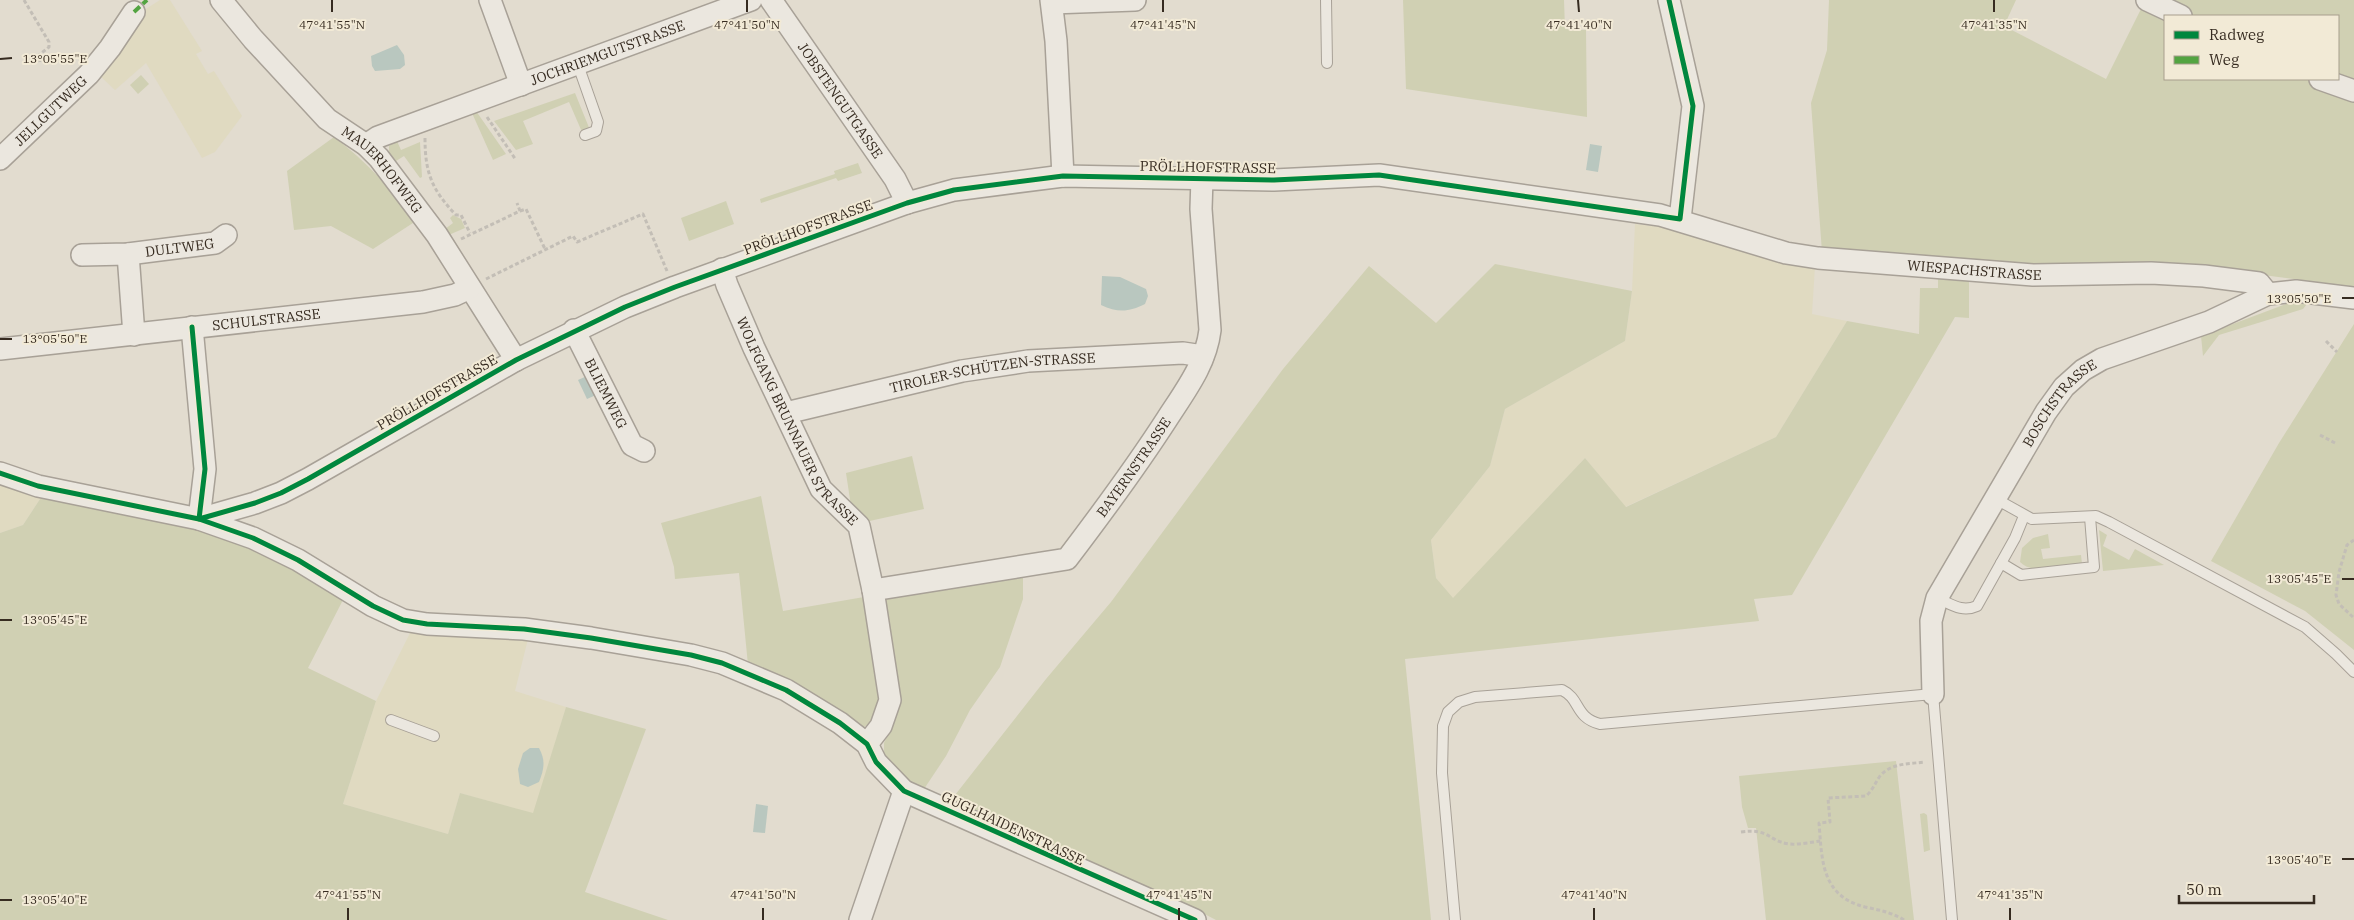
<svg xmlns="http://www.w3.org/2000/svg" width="2354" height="920" font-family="'IBM Plex Serif',serif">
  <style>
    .farmland { fill: #e0dac1 }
    .green { fill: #d0d0b3 }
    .water { fill: #b9c7bf }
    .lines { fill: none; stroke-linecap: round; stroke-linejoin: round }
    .service-casing { stroke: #a8a197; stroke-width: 12 }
    .minor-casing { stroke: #a8a197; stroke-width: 24 }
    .path { stroke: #c3beb6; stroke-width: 3; stroke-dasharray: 4 2.5; stroke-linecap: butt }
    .service { stroke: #ebe7df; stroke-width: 10 }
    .minor { stroke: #ebe7df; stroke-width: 21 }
    .quiet { stroke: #53a441; stroke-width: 4; stroke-dasharray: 8 4; stroke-linecap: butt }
    .cycleway-casing { stroke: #f2ead6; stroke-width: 8 }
    .cycleway { stroke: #00873e; stroke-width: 5 }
    .ticks { fill: none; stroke: #362b20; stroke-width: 2 }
    .labels { text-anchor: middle; stroke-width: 4; stroke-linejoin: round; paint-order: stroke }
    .street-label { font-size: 14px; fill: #362b20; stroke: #f2ead6 }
    .ticks-label { font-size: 12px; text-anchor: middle; fill: #362b20; stroke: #f2ead6; stroke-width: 4; stroke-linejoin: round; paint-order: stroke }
  </style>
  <rect width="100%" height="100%" fill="#e2dccf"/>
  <!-- farmland -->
  <g class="farmland">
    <polygon points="160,0 170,0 202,51 196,54 208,74 214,71 242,116 215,152 202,158 146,63 115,90 98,74 138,14"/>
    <polygon points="1635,224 1684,230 1815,266 1812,314 1847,321 1776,437 1625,507 1585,458 1453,599 1436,578 1431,540 1490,466 1505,409 1625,341 1632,291"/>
    <polygon points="0,482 42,496 23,525 0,533"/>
    <polygon points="411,631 529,635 515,691 566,707 534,814 460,793 448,834 343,804 376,701"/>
  </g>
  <!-- green -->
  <g class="green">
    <polygon points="1403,0 1564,0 1565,29 1586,30 1587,117 1406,89"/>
    <polygon points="1829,0 2016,0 2004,26 2106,79 2143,5 2165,16 2165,79 2309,79 2354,96 2354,287 2263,275 2026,268 1822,252 1811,103 1827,50"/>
    <polygon points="2165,0 2354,0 2354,87 2338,79 2338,16 2193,16 2163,3"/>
    <polygon points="141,75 149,84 138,94 130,85"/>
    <polygon points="575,93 590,130 582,132 569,102 523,121 533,144 516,150 494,121"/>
    <polygon points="476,111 506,154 493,160 472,113"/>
    <path d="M334,137c32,24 57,52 82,84l-43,28 -42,-23 -37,4 -7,-59z"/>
    <polygon points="396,139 401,150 420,142 422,177 420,178 404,156 396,161 389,157 389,146"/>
    <polygon points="858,163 862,173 838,181 836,178 761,203 760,199 835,174 834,171"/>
    <polygon points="726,201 734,224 689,241 681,218"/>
    <polygon points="453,215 461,219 465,228 444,237 441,232 453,223 450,218"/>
    <polygon points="1495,264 1632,291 1625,341 1505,409 1490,466 1431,540 1436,578 1453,598 1585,458 1626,507 1776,437 1847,321 1919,334 1920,288 1938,288 1938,272 1969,276 1969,318 1955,317 1792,595 1754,599 1759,621 1405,659 1431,920 1216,920 1193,908 948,804 1046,679 1111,602 1283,369 1369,266 1436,323"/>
    <polygon points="2303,301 2307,304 2303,309 2219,335 2203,356 2201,336 2291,302"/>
    <polygon points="2354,324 2354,650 2305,611 2211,561 2279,443"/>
    <polygon points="912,456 924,509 865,522 851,506 846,473"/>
    <polygon points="42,496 203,526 290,563 345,596 308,668 376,701 343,804 448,834 460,793 533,813 566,707 646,729 585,892 668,920 0,920 0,533 23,525"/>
    <polygon points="761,496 783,611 864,597 881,701 873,721 864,727 854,726 748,665 739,573 675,579 674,567 661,523"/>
    <polygon points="2099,530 2107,535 2103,546 2129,560 2135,549 2164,565 2103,571"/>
    <path d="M2048,534l2,14 -9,1 2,10 38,-4 1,9c-18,2 -48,12 -62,-2l2,-14 11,-10z"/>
    <polygon points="1023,576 1023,599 1000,667 970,710 946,756 924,789 915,788 884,762 884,743 893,724 896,709 882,606 887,599 903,594"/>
    <polygon points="1896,761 1914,920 1766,920 1756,828 1748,828 1742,807 1739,776"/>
    <polygon points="1924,813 1927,815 1930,850 1924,852 1920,814"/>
  </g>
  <!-- water -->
  <g class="water">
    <polygon points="397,45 404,55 405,65 400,69 375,71 372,66 371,56"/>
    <polygon points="1590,144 1602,146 1598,172 1586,170"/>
    <path d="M1102,276l18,1 26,12 2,7 -3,8c-16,8 -27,9 -44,1z"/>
    <polygon points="587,376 596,395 587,399 578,380"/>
    <path d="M530,748h9c7,13 5,21 0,34l-11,5 -8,-3 -2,-15 5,-16z"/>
    <polygon points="756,804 768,806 765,833 753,832"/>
  </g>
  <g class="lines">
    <defs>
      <g id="service">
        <polyline points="1326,0 1327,63"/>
        <polyline points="578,65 598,122 596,131 585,135"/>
        <polyline points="1994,498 2032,519 2096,516 2109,522 2305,627 2336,654 2354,672"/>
        <polyline points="2001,563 2021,575 2094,567 2090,517"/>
        <path d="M1937,598c14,6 25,15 40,8l38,-68 9,-22"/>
        <polyline points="391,720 434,736"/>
        <path d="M1455,920l-13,-147 1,-47 5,-14 11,-10 16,-5 87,-7c19,9 12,27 38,34l333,-30 19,226"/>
      </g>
      <g id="minor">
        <path id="s1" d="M221,0l32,39 74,80 39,26 13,13 58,77 79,125"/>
        <polyline points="490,0 521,85"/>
        <path id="s2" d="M771,0l124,179 12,24"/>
        <polyline points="1051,0 1056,41 1063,176"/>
        <polyline points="1669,0 1693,106 1680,219"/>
        <polyline points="2147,0 2181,16"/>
        <polyline points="1052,3 1135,0"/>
        <polyline points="2320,79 2354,91"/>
        <path id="s3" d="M366,145l12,-8 373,-137"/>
        <path id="s4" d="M0,159l89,-85 21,-26 24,-36"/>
        <polyline points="128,254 134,335"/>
        <path id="s5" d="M82,255l46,-1 87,-11 11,-8"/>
        <path id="s6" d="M722,269l5,16 27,63 67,141 38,37 14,64 17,110 -9,26 -14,18"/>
        <polyline points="192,327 205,469 199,519 253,538 298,560 373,606 403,620 427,624 524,629 591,638 691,655 722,663 786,690 840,723 867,744 876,762 904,791 1195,920"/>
        <path id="s7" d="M574,330l58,115 12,6"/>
        <path id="s8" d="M0,349l423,-47 32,-7 15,-7"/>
        <path id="s9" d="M786,413l176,-42 66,-10 155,-8 20,3"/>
        <path id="s10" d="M0,473l38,13 161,33 56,-16 26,-10 27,-14 208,-119 109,-53 50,-20 232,-84 47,-13 109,-14 211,4 105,-5 281,40 126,38 32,5 215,17 118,-2 53,3 55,7 9,11"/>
        <path id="s11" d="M873,590l194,-31c35,-46 69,-92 100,-140 18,-28 39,-55 43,-89l-9,-121 1,-31"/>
        <path id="s12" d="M1933,694l-2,-73 6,-23 109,-186 18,-25 19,-17 19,-11 107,-37 59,-28 28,-3 58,7"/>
        <polyline points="860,920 904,791"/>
      </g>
    </defs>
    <!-- service casing -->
    <use href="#service" class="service-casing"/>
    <!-- minor casing -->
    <use href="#minor" class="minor-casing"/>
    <!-- path -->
    <g class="path">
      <polyline points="24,0 49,42 49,47 39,55 40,62"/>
      <polyline points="487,117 516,160"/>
      <path d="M425,138c0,35 7,52 31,77h5l9,18"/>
      <polyline points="520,211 526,209 545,249"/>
      <polyline points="461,239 520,211 517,203"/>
      <polyline points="486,279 573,236 577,242 643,214 667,271"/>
      <polyline points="2326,341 2337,352"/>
      <polyline points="2320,435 2335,443"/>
      <polyline points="2354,540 2347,545 2339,572 2336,595 2339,604 2354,618"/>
      <path d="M1741,832c29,-4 27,9 48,12 10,1 22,-2 32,-3"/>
      <path d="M1904,920c-13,-8 -25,-10 -39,-13 -44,-11 -43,-47 -46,-84l11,-1 -2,-24 38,-2c7,-6 9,-13 14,-20 11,-13 29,-12 45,-14"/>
    </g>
    <!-- service -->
    <use href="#service" class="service"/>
    <!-- minor -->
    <use href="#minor" class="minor"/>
    <!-- quiet -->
    <polyline class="quiet" points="134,12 147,0"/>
    <defs>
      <g id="cycleway">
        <polyline points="192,327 205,469 199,519 253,538 298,560 373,606 403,620 427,624 524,629 591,638 691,655 722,663 786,690 840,723 867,744 876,762 904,791 1195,920"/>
        <polyline points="0,473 38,486 199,519 255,503 281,493 308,479 516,360 625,307 675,287 907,203 954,190 1063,176 1274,180 1379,175 1680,219 1693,106 1669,0"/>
      </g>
    </defs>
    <!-- cycleway casing -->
    <use href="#cycleway" class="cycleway-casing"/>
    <!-- cycleway -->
    <use href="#cycleway" class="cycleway"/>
  </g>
  <!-- ticks -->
  <path class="ticks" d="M332,0v12M747,0v12M1163,0v12M1578,0l1,12M1994,0v12M0,59l12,-1M2342,298h12M0,339h12M2342,579h12M0,620h12M2342,859h12M0,900h12M348,908v12M763,908v12M1179,908v12M1594,908v12M2010,908v12"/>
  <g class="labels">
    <!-- street labels -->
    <g class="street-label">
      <text dy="5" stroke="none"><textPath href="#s3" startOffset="259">JOCHRIEMGUTSTRASSE</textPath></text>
      <text dy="5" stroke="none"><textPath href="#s2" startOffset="122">JOBSTENGUTGASSE</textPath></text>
      <text dy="5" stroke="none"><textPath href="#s4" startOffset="70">JELLGUTWEG</textPath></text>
      <text transform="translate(1208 167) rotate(1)" y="5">PRÖLLHOFSTRASSE</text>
      <text dy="5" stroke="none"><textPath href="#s1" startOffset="235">MAUERHOFWEG</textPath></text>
      <text transform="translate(808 227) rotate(-20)" y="5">PRÖLLHOFSTRASSE</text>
      <text dy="5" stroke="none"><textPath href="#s5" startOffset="98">DULTWEG</textPath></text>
      <text dy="5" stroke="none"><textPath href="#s10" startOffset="2062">WIESPACHSTRASSE</textPath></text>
      <text dy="5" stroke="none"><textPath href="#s8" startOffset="268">SCHULSTRASSE</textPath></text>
      <text dy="5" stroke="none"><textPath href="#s9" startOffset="211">TIROLER-SCHÜTZEN-STRASSE</textPath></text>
      <text transform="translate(437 392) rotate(-30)" y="5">PRÖLLHOFSTRASSE</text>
      <text dy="5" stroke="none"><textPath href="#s7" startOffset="71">BLIEMWEG</textPath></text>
      <text dy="5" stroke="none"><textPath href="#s12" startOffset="328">BOSCHSTRASSE</textPath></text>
      <text dy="5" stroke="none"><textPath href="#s6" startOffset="171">WOLFGANG BRUNNAUER STRASSE</textPath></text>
      <text dy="5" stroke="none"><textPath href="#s11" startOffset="310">BAYERNSTRASSE</textPath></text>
      <text transform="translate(1013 828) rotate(25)" y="5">GUGLHAIDENSTRASSE</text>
    </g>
  </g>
  <g class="ticks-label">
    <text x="332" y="29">47°41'55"N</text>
    <text x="747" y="29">47°41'50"N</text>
    <text x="1163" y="29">47°41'45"N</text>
    <text x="1579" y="29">47°41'40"N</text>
    <text x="1994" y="29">47°41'35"N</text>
    <text x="55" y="63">13°05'55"E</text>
    <text x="2299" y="303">13°05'50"E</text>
    <text x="55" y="343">13°05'50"E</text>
    <text x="2299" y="583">13°05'45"E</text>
    <text x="55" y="624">13°05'45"E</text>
    <text x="2299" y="864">13°05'40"E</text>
    <text x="348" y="899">47°41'55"N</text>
    <text x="763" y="899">47°41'50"N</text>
    <text x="1179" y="899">47°41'45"N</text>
    <text x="1594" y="899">47°41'40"N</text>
    <text x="2010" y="899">47°41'35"N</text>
    <text x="55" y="904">13°05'40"E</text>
  </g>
  <!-- legend -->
  <rect x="2164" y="15" width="175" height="65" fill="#f2ead6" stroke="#a79e8d"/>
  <rect x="2174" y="31" width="25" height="8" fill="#00873e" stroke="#a79e8d"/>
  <text x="2209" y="40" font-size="15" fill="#362b20">Radweg</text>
  <rect x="2174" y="56" width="25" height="8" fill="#53a441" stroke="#a79e8d"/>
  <text x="2209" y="65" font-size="15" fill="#362b20">Weg</text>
  <!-- scale -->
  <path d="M2179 895v8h135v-8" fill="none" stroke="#362b20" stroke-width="2.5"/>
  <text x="2186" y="895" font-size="15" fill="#362b20" stroke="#f2ead6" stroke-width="4" paint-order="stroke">50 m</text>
</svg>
